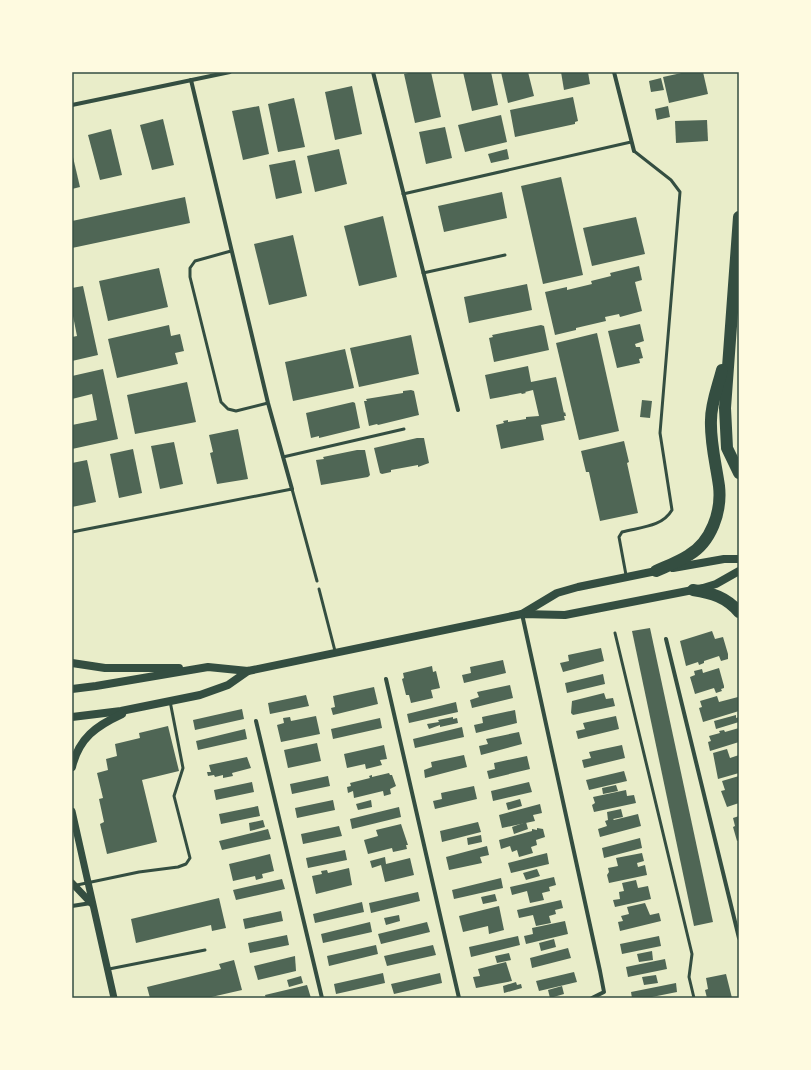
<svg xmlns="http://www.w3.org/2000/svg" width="811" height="1070" font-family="'PT Sans Narrow',sans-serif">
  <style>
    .building { fill: #4f6655 }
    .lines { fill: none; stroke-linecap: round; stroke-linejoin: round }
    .service { stroke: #344e41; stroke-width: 3 }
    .minor { stroke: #344e41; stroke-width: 4 }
    .tertiary { stroke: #344e41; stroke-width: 7 }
    .secondary { stroke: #344e41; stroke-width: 8 }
    .motorway { stroke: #344e41; stroke-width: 12 }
    .neatline { fill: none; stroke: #344e41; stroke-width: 1.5 }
  </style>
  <rect width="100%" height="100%" fill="#e9edc9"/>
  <!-- building -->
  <g class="building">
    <polygon points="413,72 431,72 441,117 415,123 404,74"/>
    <polygon points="463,72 491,72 498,105 472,111"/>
    <polygon points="501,72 528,72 534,96 508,103"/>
    <polygon points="561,72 588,72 590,84 564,90"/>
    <polygon points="686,72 703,72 708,94 669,103 663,77"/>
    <polygon points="661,78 664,90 651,92 649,81"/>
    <polygon points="352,86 362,134 335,140 325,92"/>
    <polygon points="573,97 578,121 575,122 575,124 515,137 510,110"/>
    <polygon points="294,98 305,147 278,152 268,104"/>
    <polygon points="259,106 269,154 243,160 232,111"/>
    <polygon points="668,106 670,117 657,120 655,109"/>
    <polygon points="501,115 507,142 465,152 458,125"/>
    <polygon points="163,119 174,165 152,170 140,125"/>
    <polygon points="707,120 708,141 676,143 675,121"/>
    <polygon points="445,127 452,158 426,164 419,132"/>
    <polygon points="111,129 122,175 100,180 88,135"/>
    <polygon points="339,149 347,184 315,192 307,156"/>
    <polygon points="507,149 509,159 491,163 488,154"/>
    <polygon points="72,153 80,187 72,189"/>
    <polygon points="295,160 302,193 276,199 269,165"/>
    <polygon points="561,177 583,275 543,284 521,186"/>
    <polygon points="502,192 507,218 444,232 438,206"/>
    <polygon points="185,197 190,223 72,248 72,221"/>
    <polygon points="383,216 397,277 359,286 344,226"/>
    <polygon points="636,217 645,254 592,266 583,228"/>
    <polygon points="293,235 307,296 269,305 254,244"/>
    <polygon points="639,266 642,280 635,282 642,311 620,317 619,314 605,317 606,321 576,328 576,330 555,335 545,292 567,287 567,290 592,284 591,281 611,276 610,273"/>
    <polygon points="159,268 168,307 108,321 99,281"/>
    <polygon points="527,284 532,310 469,323 464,297"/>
    <polygon points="83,286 98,355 72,361 72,337 77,336 72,311 72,288"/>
    <polygon points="640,324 644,341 635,344 636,347 640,347 643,358 639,359 640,363 617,368 608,331"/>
    <polygon points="169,325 171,336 180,334 184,351 175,353 178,364 117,378 108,339"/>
    <polygon points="541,325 544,326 549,350 494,362 489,338 493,337 492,335"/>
    <polygon points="597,333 619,431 579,440 556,343"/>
    <polygon points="411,335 419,374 359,387 350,348"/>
    <polygon points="345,349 354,388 293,401 285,362"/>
    <polygon points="528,366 531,382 556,377 564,413 565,412 566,416 564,416 565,420 541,425 544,440 501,449 496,425 504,423 503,421 508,420 508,422 526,419 526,417 539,416 533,390 525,392 526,393 522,394 521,393 490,399 485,375"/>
    <polygon points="103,369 118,439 72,449 72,425 97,420 92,394 72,399 72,376"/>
    <polygon points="187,382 196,422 135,434 127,395"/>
    <polygon points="411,390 414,391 419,415 378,425 377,424 369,426 364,401 367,401 366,399 403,393 403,391"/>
    <polygon points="642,400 652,401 650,418 640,417"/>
    <polygon points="353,402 355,403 360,428 319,438 319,436 311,438 306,413"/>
    <polygon points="238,429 248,479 217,484 210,453 213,452 209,435"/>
    <polygon points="417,438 424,438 429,463 418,467 418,465 391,470 391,472 382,474 380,473 374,448"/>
    <polygon points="624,441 629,462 627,463 638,513 600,521 589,472 586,472 581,451"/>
    <polygon points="174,442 183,484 160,489 151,446"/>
    <polygon points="133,449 142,493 119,498 110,454"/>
    <polygon points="357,450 365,450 370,475 368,477 321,485 316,460 324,459 323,457"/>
    <polygon points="87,460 96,502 72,507 72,463"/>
    <polygon points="650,628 713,922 694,926 632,631"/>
    <polygon points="712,631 715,639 723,637 728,654 728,659 721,661 719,656 704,661 704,663 699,665 698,662 686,666 680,641"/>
    <polygon points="601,648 604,661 563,672 560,663 569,661 568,655"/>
    <polygon points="503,660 506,673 464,683 462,675 471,673 470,667"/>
    <polygon points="432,666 433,672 436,671 440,688 431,690 433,698 411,703 409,695 406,695 402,679 404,678 403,673"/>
    <polygon points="719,668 724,686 724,688 721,689 722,691 716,693 714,688 695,694 690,677 695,675 694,671 702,669 703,673"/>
    <polygon points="603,674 605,684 567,693 565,683"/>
    <polygon points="510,685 513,698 472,708 470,700 479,697 477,692"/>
    <polygon points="374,687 378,704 333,715 331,708 335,707 333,696"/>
    <polygon points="604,693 606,699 613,698 615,706 573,715 571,713 572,701"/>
    <polygon points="306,695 309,706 270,714 268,703"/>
    <polygon points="717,696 719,702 738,697 739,711 703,722 699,708 702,707 700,701"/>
    <polygon points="456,702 458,712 409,723 407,714"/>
    <polygon points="242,709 244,719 195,730 193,720"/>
    <polygon points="515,710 517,723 476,733 474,725 483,723 482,717"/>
    <polygon points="736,715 736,718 739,717 739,722 716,729 714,721"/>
    <polygon points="316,716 320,734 281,742 277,725 284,723 283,718 290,717 291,721"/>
    <polygon points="616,716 619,729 578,739 576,731 585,729 583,723"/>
    <polygon points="453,717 453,719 457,718 458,723 440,727 440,725 429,729 427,724 439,722 438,720"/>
    <polygon points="380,718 382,728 333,739 331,729"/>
    <polygon points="168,726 179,771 142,780 157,842 107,854 100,824 104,822 99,799 103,798 97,773 108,770 106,759 117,756 115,744 140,738 139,733"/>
    <polygon points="462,727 464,737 415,748 413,739"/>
    <polygon points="739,728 739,742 710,751 708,742 711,741 709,736 720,733 719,731 724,730 725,732"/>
    <polygon points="245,729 247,739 198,750 196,741"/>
    <polygon points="519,732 522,744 481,755 479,746 488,744 486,739"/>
    <polygon points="317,743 321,761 288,768 284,750"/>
    <polygon points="384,745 387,759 380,760 382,765 366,769 365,764 347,768 344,754"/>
    <polygon points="622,745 625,758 584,768 582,760 591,758 589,752"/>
    <polygon points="727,749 730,758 739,755 739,773 718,779 713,753"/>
    <polygon points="464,755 467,767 425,778 424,770 432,767 431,762"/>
    <polygon points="527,756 530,769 489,779 487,771 495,769 494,763"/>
    <polygon points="247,757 251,768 232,773 233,776 223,778 223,775 215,777 214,775 208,776 207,772 211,772 209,765"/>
    <polygon points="624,771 627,781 589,790 586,780"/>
    <polygon points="389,773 390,775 392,775 396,786 390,789 391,794 384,796 383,791 354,798 353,791 348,793 347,787 351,786 350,783 370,778 369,776 372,775 372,777"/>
    <polygon points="328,776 330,786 292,794 290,784"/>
    <polygon points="739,776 739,803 727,807 721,791 725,790 722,781"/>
    <polygon points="252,782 254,792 216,800 214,790"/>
    <polygon points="529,782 532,792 493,801 491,791"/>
    <polygon points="616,785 618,791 603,794 602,788"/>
    <polygon points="474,786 477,799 435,809 433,801 442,799 441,793"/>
    <polygon points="626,790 627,796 634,795 636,803 594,812 592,805 595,803 593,797"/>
    <polygon points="520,799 522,806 508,810 506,803"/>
    <polygon points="333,800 335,810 297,818 295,808"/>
    <polygon points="371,800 372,807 358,810 356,804"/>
    <polygon points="540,804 542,813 533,815 535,821 502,828 499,815"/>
    <polygon points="258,806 260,816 221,824 219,814"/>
    <polygon points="399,807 401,817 352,829 350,819"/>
    <polygon points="621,809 623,817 613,819 614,820 638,814 641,826 600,837 598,829 607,826 605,821 608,820 607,812"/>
    <polygon points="739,816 739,840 737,841 733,827 735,826 733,818"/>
    <polygon points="263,820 265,827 250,831 249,823"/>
    <polygon points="478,822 481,832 442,842 440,831"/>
    <polygon points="526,822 528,829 514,834 512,827"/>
    <polygon points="401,824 408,845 406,845 407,849 393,852 392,848 368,854 364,840 378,836 376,830"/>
    <polygon points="339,826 342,836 303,844 301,834"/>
    <polygon points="537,828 543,829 545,837 536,840 537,845 531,847 533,853 519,857 517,850 512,852 510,846 501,849 499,840 532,831 532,829 537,830"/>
    <polygon points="268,829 271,839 222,850 219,841"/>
    <polygon points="481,835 482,842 468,845 467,838"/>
    <polygon points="640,838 642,848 604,858 602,848"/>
    <polygon points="487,846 489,855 480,857 482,863 449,870 446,857"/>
    <polygon points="345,850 347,860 308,868 306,858"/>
    <polygon points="547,853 549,864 511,873 508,863"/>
    <polygon points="642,853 644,861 637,863 638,867 645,865 647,875 609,883 607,875 609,872 608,868 618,866 616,858"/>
    <polygon points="270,854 274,871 262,874 263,878 256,880 255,876 233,881 229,864"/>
    <polygon points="385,857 386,864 410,858 414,875 385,882 381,865 372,868 370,861"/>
    <polygon points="349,868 352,885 316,894 312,876 322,874 321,871 327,870 328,873"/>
    <polygon points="537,869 540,876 526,880 523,873"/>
    <polygon points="554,877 556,885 549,887 550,891 542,893 544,900 530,903 527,891 512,895 510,887"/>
    <polygon points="501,878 503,888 454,899 452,890"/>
    <polygon points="282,879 285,889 236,900 233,890"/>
    <polygon points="636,880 638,888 648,886 651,899 615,907 613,900 620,899 619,892 624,891 622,883"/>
    <polygon points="418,892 420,901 371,913 369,903"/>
    <polygon points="495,894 497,901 483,904 481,897"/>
    <polygon points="219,898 226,928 212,931 211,925 136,943 131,919"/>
    <polygon points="561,900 563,908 555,910 556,914 549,916 551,923 536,926 533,915 519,918 517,910"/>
    <polygon points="362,902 364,912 315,923 313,914"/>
    <polygon points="645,903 650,915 659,913 661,921 620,931 618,922 623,921 621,916 629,914 627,907"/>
    <polygon points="499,906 504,930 489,934 488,926 463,932 459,916"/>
    <polygon points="281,911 283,921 245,929 243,919"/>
    <polygon points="399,915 400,921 386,925 384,918"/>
    <polygon points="565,921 568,934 526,944 524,936 533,934 532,928"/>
    <polygon points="370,922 372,932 323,943 321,934"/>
    <polygon points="427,922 430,932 381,944 378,934"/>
    <polygon points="287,935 289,945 250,953 248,943"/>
    <polygon points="518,936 520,945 471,957 469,947"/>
    <polygon points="659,936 661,946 622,954 620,944"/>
    <polygon points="554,939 556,947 541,951 539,943"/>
    <polygon points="376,945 378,954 329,966 327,956"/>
    <polygon points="433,945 436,955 387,966 384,956"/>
    <polygon points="568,948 571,958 532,968 530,958"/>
    <polygon points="652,951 653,960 639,962 637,954"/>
    <polygon points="509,953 511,960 497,963 495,956"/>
    <polygon points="295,956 296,971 258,980 254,966"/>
    <polygon points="665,959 667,969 628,977 626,967"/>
    <polygon points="234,960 242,990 207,998 150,998 147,987 221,969 219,964"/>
    <polygon points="506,962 512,981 476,988 473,977 480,976 478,969"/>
    <polygon points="574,972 577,982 539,991 536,981"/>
    <polygon points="383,973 385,983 336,994 334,984"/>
    <polygon points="440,973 442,983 394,994 391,984"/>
    <polygon points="726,974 732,998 707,998 705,990 708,989 706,978"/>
    <polygon points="656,975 658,983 644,985 642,977"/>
    <polygon points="301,976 303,983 289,987 287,980"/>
    <polygon points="516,982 517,985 521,984 522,988 504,993 503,986"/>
    <polygon points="676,983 677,992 647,998 632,998 631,992"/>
    <polygon points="307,985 311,998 266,998 265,995"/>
    <polygon points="562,986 564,994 550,998 548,990"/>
  </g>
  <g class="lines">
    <!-- service -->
    <g class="service">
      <polyline points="403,194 631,142"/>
      <polyline points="231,251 195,261 190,268 190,277 221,402 228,409 236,411 268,403"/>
      <polyline points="423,273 505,255"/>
      <polyline points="283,457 404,429"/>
      <polyline points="72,532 292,489 317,581"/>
      <path d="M626,575l-7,-38 3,-5c19,-5 40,-5 50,-22l-12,-77 20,-241 -9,-12 -37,-29"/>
      <polyline points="319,589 335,651"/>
      <polyline points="615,633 692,954 689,977 694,998"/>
      <polyline points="77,885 139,872 178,867 186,864 190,858 174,796 183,768 170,701"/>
      <polyline points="109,969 205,950"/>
    </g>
    <!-- minor -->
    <g class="minor">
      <polyline points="373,72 458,410"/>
      <polyline points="614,72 634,151"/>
      <polyline points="191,80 268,403 292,489"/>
      <polyline points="72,105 230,72"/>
      <polyline points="522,614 600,971 604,992 592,998"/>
      <polyline points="666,639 739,938"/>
      <polyline points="386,679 459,998"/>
      <polyline points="256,721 322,998"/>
      <polyline points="72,906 91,903"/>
    </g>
    <!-- tertiary -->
    <g class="tertiary">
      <polyline points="72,811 114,998"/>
      <polyline points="72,883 91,903"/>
    </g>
    <!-- secondary -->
    <g class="secondary">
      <polyline points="673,568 724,559 739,559"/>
      <polyline points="522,614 557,593 578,587 661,570"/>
      <polyline points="72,663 105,668 179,668"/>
      <polyline points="72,689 96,686 208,667 248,671 522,614 565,615 703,588 716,584 739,571"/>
      <polyline points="72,717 121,711 200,695 228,685 248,671"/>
      <path d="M72,767c7,-29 24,-41 50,-53"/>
    </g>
    <!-- motorway -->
    <g class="motorway">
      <polyline points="739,217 725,408 727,448 739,473"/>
      <path d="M656,571c11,-5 22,-9 33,-16 22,-13 33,-43 30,-69 -3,-22 -9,-44 -8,-66 0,-17 7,-34 11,-50"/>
      <path d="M693,590c19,3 33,7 46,22"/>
    </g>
  </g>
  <!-- border -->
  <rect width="811" height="1070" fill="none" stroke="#fefae0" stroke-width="146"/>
  <rect x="73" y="73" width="665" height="924" class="neatline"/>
</svg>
